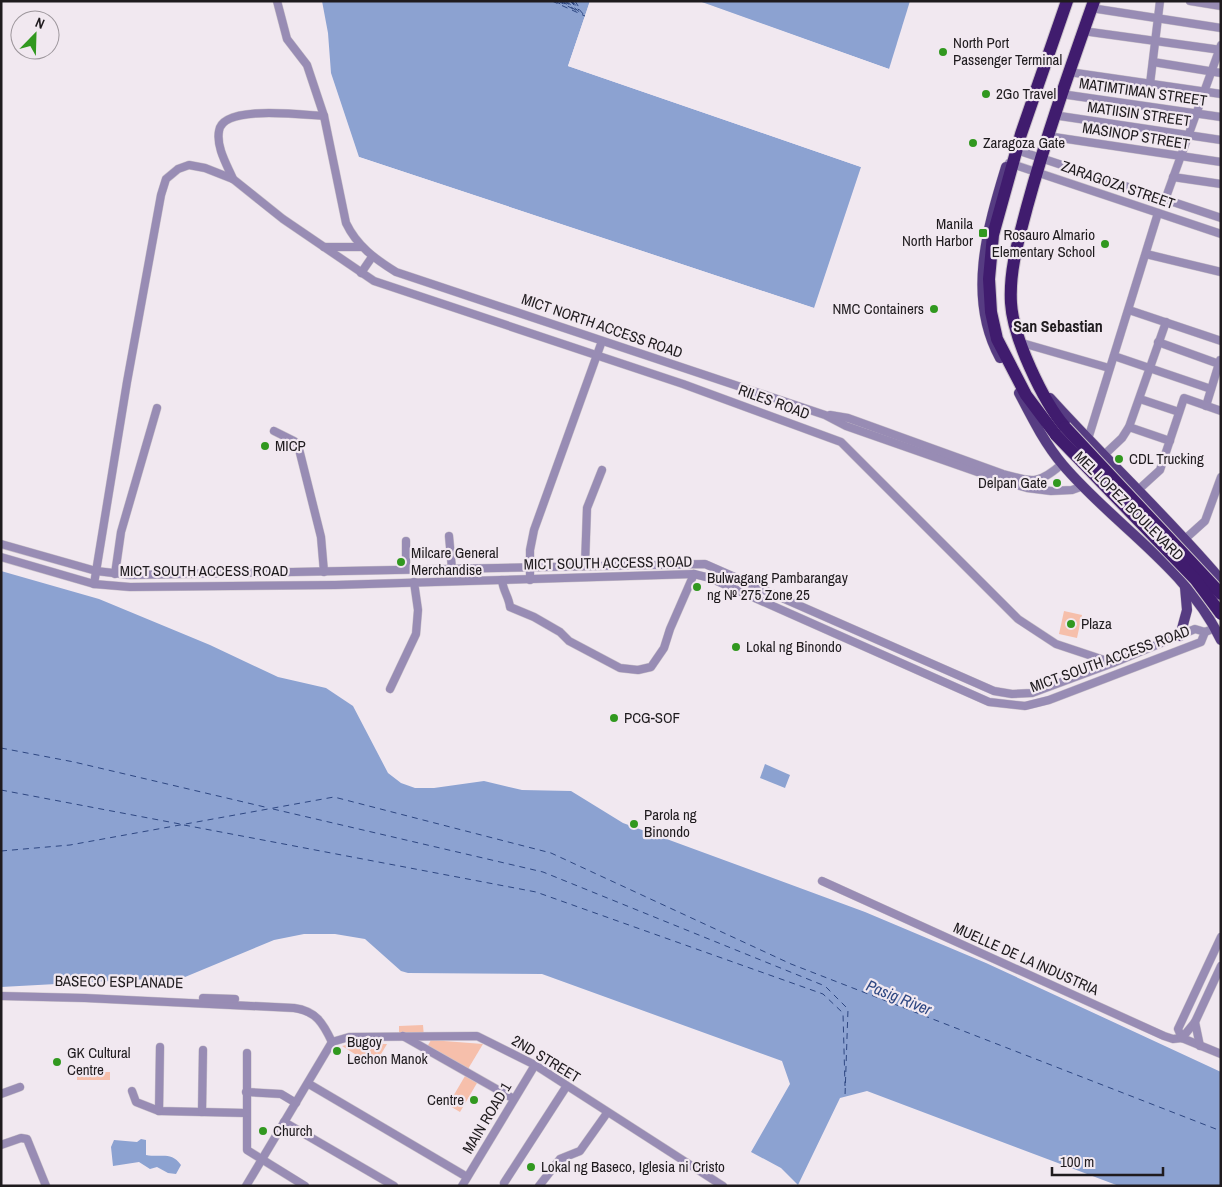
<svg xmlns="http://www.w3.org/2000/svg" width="1222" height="1187" font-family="'Archivo Narrow',sans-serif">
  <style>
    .green { fill: #f6bfab }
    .water { fill: #8ca2d1 }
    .pier { fill: #f1e8f0 }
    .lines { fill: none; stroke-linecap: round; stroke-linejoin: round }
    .ferry { stroke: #2e4782; stroke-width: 1; stroke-dasharray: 6 5; stroke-linecap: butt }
    .minor-casing { stroke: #cbc3ca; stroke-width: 9 }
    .major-casing { stroke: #cbc3ca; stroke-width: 11 }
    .highway-casing { stroke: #cbc3ca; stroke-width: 14 }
    .minor { stroke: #988cb4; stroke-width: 8 }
    .major { stroke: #563c82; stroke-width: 10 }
    .highway { stroke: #401c6e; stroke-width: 12 }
    .highway-bridge-casing { stroke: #cbc3ca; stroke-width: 14; stroke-linecap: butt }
    .highway-bridge { stroke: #401c6e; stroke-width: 12 }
    .poi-dot { fill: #31981f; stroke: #f1e8f0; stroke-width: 2 }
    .labels { text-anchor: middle; stroke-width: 4.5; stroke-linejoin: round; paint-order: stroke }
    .poi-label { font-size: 15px; fill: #1f1b1e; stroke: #f1e8f0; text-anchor: start }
    .street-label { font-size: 15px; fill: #1f1b1e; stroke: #f1e8f0 }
    .neighbourhood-label { font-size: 16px; font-weight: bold; fill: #1f1b1e; stroke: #f1e8f0 }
    .water-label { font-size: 16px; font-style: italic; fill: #2e4782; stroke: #f1e8f0 }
  </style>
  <rect width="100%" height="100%" fill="#f1e8f0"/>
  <!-- green -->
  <g class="green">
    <polygon points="1064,611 1082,615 1077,638 1059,634"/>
    <polygon points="423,1025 424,1037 399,1037 399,1026"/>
    <polygon points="431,1040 483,1044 468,1069 427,1047"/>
    <polygon points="351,1044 387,1044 374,1066 342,1046"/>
    <rect x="77" y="1072" width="33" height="8"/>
    <polygon points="465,1076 477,1083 460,1112 448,1105"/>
  </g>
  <!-- water -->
  <g class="water">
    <polygon points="322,1 590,1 568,66 861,167 814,308 359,157 331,73 328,33"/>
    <polygon points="699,1 910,1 889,69"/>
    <polygon points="1,571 99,599 210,645 278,677 326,688 353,706 388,773 401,783 415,788 434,788 484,781 522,790 571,791 623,823 865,912 986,963 1221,1072 1221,1186 1119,1186 867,1091 840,1098 798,1185 781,1168 751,1152 790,1084 782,1061 542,974 408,973 401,971 365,939 335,934 304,934 274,940 185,977 1,987"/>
    <polygon points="765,764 790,775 785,788 760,778"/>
    <path d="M141,1139l5,1v15c16,3 25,-4 35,10l-5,9 -8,-1 -11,-6 -7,2 -11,-7 -26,4 -2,-19 3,-7 23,2z"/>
  </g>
  <!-- pier -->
  <g class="pier">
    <polygon points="590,1 593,1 571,65 862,165 861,167 568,66"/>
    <polygon points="697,1 889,69 888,71 698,4"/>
    <polygon points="356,156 814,308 814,310 568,230 358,159"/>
  </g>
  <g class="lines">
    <!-- ferry -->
    <g class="ferry">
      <polyline points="552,1 585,16"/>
      <polyline points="555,1 564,6"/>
      <polyline points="558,1 575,10"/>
      <polyline points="560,1 567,5"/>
      <polyline points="562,1 580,13"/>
      <polyline points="564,1 570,5"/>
      <polyline points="566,1 582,14"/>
      <polyline points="570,1 579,10"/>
      <polyline points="571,1 574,4"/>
      <polyline points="572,1 584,15"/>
      <polyline points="575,1 580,9"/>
      <polyline points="1,748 74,762 269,808"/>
      <polyline points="1,790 180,824"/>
      <polyline points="273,809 543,872 825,986 848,1009 845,1096"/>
      <polyline points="184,825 536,892 823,994 843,1013 845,1086"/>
      <polyline points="1,851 70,845 334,797 551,853 791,964 1221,1131"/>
    </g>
    <defs>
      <g id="minor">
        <path d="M277,1l10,38 20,26 17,51 22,107c11,23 29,36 50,49l429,143 21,11 160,56 21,6 24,3 21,-1 11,-4"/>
        <polyline points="1190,1 1221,6"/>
        <polyline points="1091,8 1221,28"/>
        <polyline points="1083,31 1221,50"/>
        <polyline points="1153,62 1221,73"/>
        <polyline points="1069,72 1221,94"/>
        <polyline points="1150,84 1160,1"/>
        <polyline points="1061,94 1221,117"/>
        <polyline points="1053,115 1221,140"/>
        <polyline points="1047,136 1221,162"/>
        <polyline points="1014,149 1221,218"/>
        <polyline points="1009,163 1221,234"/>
        <polyline points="1173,177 1221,184"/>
        <path d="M233,179c-6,-14 -17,-32 -14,-48 3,-27 84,-16 105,-15"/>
        <polyline points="1165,200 1221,45"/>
        <polyline points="324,247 362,247"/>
        <polyline points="1146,254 1221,272"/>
        <polyline points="361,273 372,257"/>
        <polyline points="1129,310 1221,341"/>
        <polyline points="1158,342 1219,364"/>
        <polyline points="1022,343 1109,368"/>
        <polyline points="1114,356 1211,389"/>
        <polyline points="1140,399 1179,412"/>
        <polyline points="1206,406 1220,360"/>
        <path d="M830,415l18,3 155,56c30,8 35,11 59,-10"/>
        <polyline points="1129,427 1170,441"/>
        <polyline points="274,431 294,441 298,445 321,537 324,572"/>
        <polyline points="1088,439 1158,213"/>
        <polyline points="1103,456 1122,438 1129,427 1166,322"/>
        <polyline points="1137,491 1160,470 1184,398 1221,411"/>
        <polyline points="449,536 452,569"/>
        <polyline points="1185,539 1205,521 1221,477"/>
        <polyline points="406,541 406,569"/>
        <polyline points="1,544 96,571 131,575 705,564 994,691 1012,694 1032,693 1113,663 1195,629 1205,632 1215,628"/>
        <polyline points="1,557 94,584 130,587 335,585 694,574 710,578 989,702 1025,706 1049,700 1201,642 1205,632"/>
        <polyline points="585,565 587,508 602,470"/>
        <polyline points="115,574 121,532 157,408"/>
        <path d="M502,580c1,11 7,17 8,27l24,10 26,15 9,9 51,27 18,2 13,-3 13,-19 6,-19 24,-55"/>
        <polyline points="530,580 530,550 534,530 602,341"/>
        <polyline points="94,584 127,382 161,195 166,179 178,169 189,165 205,168 233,179 283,219 374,281 683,384 841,442 1018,619 1056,644 1113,663"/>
        <polyline points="390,689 416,634 418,610 414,582"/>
        <polyline points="822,881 1164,1036 1173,1039 1182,1038 1221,1054"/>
        <path d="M1,996l84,2 209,10c22,3 29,15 38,34"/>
        <polyline points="203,998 235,999"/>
        <polyline points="403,1036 514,1099"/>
        <polyline points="1182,1038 1178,1029 1221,937"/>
        <polyline points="1182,1038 1195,1022"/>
        <polyline points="332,1042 349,1037 477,1036 535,1065 723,1186"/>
        <polyline points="1200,1046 1195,1022 1221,966"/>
        <polyline points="247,1053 247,1150 305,1186"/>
        <polyline points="309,1084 467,1177"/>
        <polyline points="132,1091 136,1102 159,1111 246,1113"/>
        <polyline points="246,1092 281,1094 296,1103"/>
        <polyline points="1,1094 20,1087"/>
        <polyline points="159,1111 160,1047"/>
        <polyline points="202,1112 203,1050"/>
        <polyline points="284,1122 394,1186"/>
        <polyline points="1,1145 21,1138 27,1139 46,1186"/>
        <polyline points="504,1183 566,1087"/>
        <polyline points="246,1186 332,1042"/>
        <polyline points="462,1186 535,1065"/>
        <polyline points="539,1186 560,1159 580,1151 607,1113"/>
      </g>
      <g id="major">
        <path d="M1000,358c-33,-60 -13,-129 6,-191"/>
        <path d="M1019,393c13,25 26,51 44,72 51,60 123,102 158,175"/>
        <path d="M1050,398c56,62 117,118 171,182"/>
        <polyline points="1180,636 1187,610 1185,587"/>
      </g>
      <g id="highway">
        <path d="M1065,427c-22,-26 -52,-89 -54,-124 -2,-33 8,-65 16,-96 19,-70 43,-138 67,-206"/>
        <polyline points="1056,435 1026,395 997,339 991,312 989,279 993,235 1021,134 1067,1"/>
      </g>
    </defs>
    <!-- minor casing -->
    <use href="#minor" class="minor-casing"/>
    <!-- major casing -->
    <use href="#major" class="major-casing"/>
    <!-- highway casing -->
    <use href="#highway" class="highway-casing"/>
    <!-- minor -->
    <use href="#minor" class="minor"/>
    <!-- major -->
    <use href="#major" class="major"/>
    <!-- highway -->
    <use href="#highway" class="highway"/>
    <defs>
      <g id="highway-bridge">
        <polyline points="1065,427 1221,594"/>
        <polyline points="1056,435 1195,579 1221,614"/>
      </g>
    </defs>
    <!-- highway-bridge casing -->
    <use href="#highway-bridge" class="highway-bridge-casing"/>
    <!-- highway-bridge -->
    <use href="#highway-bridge" class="highway-bridge"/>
  </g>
  <!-- markers -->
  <g class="poi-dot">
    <circle cx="943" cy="52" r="5"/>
    <circle cx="986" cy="94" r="5"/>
    <circle cx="973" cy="143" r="5"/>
    <rect x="978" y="228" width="10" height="10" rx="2.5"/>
    <circle cx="1105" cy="244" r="5"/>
    <circle cx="934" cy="309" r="5"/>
    <circle cx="265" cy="446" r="5"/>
    <circle cx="1119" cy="459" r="5"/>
    <circle cx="1057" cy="483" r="5"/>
    <circle cx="401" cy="562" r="5"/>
    <circle cx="697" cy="587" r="5"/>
    <circle cx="1071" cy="624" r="5"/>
    <circle cx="736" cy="647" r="5"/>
    <circle cx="614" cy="718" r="5"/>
    <circle cx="634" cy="824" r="5"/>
    <circle cx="337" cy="1051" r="5"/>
    <circle cx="57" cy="1062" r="5"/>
    <circle cx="474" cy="1100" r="5"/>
    <circle cx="263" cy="1131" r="5"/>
    <circle cx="531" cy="1167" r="5"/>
  </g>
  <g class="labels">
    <!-- poi labels -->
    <g class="poi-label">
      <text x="953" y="48">North Port<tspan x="953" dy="17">Passenger Terminal</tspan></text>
      <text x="996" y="99">2Go Travel</text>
      <text x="983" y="148">Zaragoza Gate</text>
      <text x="973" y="229" text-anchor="end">Manila<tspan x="973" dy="17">North Harbor</tspan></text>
      <text x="1095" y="240" text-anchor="end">Rosauro Almario<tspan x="1095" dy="17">Elementary School</tspan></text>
      <text x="924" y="314" text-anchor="end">NMC Containers</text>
      <text x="275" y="451">MICP</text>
      <text x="1129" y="464">CDL Trucking</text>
      <text x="1047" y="488" text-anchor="end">Delpan Gate</text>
      <text x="411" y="558">Milcare General<tspan x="411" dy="17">Merchandise</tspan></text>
      <text x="707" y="583">Bulwagang Pambarangay<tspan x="707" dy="17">ng № 275 Zone 25</tspan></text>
      <text x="1081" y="629">Plaza</text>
      <text x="746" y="652">Lokal ng Binondo</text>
      <text x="624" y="723">PCG-SOF</text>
      <text x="644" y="820">Parola ng<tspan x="644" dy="17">Binondo</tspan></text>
      <text x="347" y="1047">Bugoy<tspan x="347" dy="17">Lechon Manok</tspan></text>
      <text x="67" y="1058">GK Cultural<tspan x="67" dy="17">Centre</tspan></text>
      <text x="464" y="1105" text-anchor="end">Centre</text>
      <text x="273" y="1136">Church</text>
      <text x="541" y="1172">Lokal ng Baseco, Iglesia ni Cristo</text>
    </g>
    <!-- street labels -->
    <g class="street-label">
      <text transform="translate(1143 92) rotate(8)" y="5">MATIMTIMAN STREET</text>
      <text transform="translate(1139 114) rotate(8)" y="5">MATIISIN STREET</text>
      <text transform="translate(1136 136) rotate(9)" y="5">MASINOP STREET</text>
      <text transform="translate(1118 185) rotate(19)" y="5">ZARAGOZA STREET</text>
      <text transform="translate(602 326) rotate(19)" y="5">MICT NORTH ACCESS ROAD</text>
      <text transform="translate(774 402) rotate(20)" y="5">RILES ROAD</text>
      <text transform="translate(1129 506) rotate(45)" y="5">MEL LOPEZ BOULEVARD</text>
      <text transform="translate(608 563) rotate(-1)" y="5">MICT SOUTH ACCESS ROAD</text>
      <text x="204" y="576">MICT SOUTH ACCESS ROAD</text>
      <text transform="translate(1110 659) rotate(-20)" y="5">MICT SOUTH ACCESS ROAD</text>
      <text transform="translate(1026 959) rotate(24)" y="5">MUELLE DE LA INDUSTRIA</text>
      <text transform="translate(119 982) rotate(1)" y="5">BASECO ESPLANADE</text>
      <text transform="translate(546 1059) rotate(31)" y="5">2ND STREET</text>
      <text transform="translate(487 1118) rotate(-59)" y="5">MAIN ROAD 1</text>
    </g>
    <!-- neighbourhood labels -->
    <g class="neighbourhood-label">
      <text x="1058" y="332">San Sebastian</text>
    </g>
    <!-- water labels -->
    <g class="water-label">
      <text transform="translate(899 997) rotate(22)" y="6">Pasig River</text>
    </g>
  </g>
  <!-- border -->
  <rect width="1222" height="1187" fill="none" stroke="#1f1b1e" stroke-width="5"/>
  <!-- north arrow -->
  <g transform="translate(35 35) rotate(23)"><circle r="24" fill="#f1e8f0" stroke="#9d969c"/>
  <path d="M0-4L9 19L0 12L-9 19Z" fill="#31981f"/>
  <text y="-8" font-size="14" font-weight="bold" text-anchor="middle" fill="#1f1b1e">N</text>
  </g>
  <!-- scale -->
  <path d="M1052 1167v8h111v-8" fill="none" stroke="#1f1b1e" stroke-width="2.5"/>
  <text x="1060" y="1167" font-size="15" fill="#1f1b1e" stroke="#f1e8f0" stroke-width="4" paint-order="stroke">100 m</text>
</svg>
